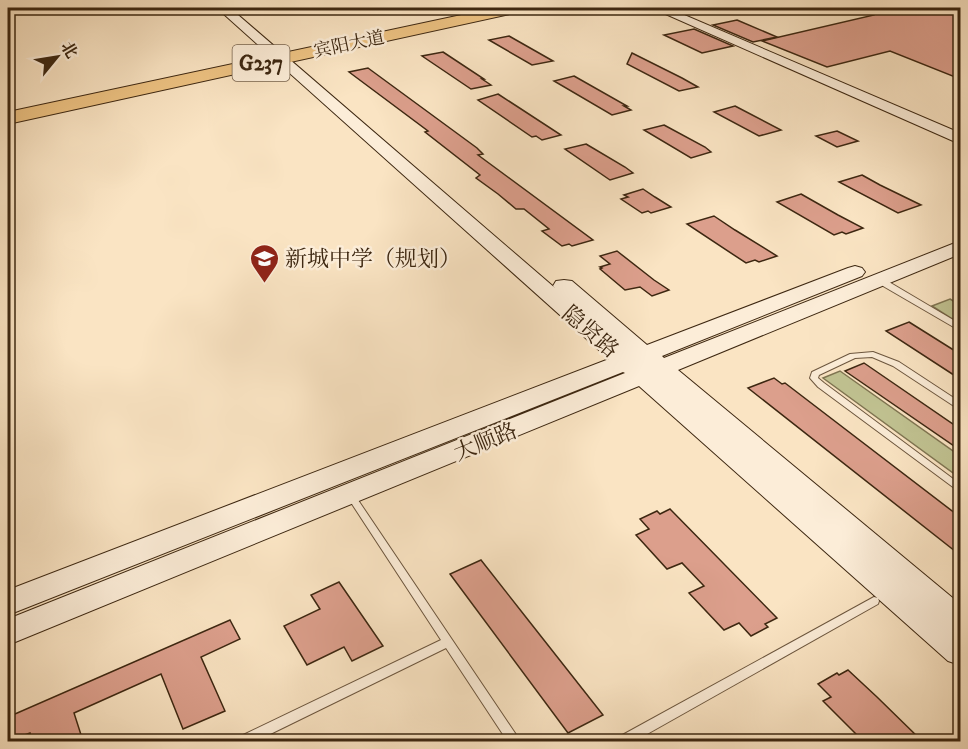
<svg xmlns="http://www.w3.org/2000/svg" width="968" height="749" font-family="'IM FELL DW Pica','Noto Serif SC',serif">
  <style>
    .green { fill: #c1c392; stroke: #7f7552; stroke-width: 1.5 }
    .building { fill: #dc9f8c; stroke: #3d2711; stroke-width: 1.5 }
    .lines { fill: none; stroke-linecap: round; stroke-linejoin: round }
    .lane-casing { stroke: #6c563e; stroke-width: 2 }
    .secondary-casing { stroke: #3d2711; stroke-width: 2 }
    .highway-casing { stroke: #3d2711; stroke-width: 2 }
    .lane { fill: #fcedd8; fill-rule: evenodd }
    .secondary { fill: #fcedd8; fill-rule: evenodd }
    .highway { fill: #edc282; fill-rule: evenodd }
    .labels { text-anchor: middle; stroke-width: 5; stroke-linejoin: round; paint-order: stroke }
    .far-street-label { font-size: 18px; fill: #3d2711; stroke: #fcedd8 }
    .shield { fill: #fcedd8; stroke: #76624d; stroke-width: 1.5 }
    .shield-label { font-size: 21px; font-weight: bold; fill: #3d2711 }
    .poi-label { font-size: 22px; fill: #3d2711; stroke: #fcedd8; text-anchor: start }
    .street-label { font-size: 22px; fill: #3d2711; stroke: #fcedd8 }
  </style>
  <rect width="100%" height="100%" fill="#fae4c3"/>
  <filter id="stains"><feTurbulence type="fractalNoise" baseFrequency=".00333" numOctaves="4"/><feColorMatrix values="0 0 0 0 .2 0 0 0 0 .09 0 0 0 0 .02 0 0 0 .5 -.17"/></filter>
  <radialGradient id="worn" r=".72"><stop offset=".6" stop-color="#630" stop-opacity="0"/><stop offset="1" stop-color="#630" stop-opacity=".3"/></radialGradient>
  <!-- green -->
  <g class="green">
    <polygon points="950,299 960,305 960,324 932,306"/>
    <polygon points="840,371 960,456 960,478 823,378"/>
  </g>
  <!-- building -->
  <g class="building">
    <polygon points="873,8 960,8 960,79 890,51 827,67 762,41 874,15"/>
    <polygon points="737,20 777,37 753,42 713,25"/>
    <polygon points="694,29 733,46 702,53 664,35"/>
    <polygon points="509,36 553,61 532,65 489,40"/>
    <polygon points="443,52 484,79 482,79 491,85 471,89 422,56"/>
    <polygon points="632,53 682,78 698,87 679,91 627,64"/>
    <polygon points="368,68 477,148 483,154 478,155 593,240 572,246 569,244 562,246 542,231 549,229 524,209 516,209 498,194 476,178 480,175 425,132 428,131 349,72"/>
    <polygon points="574,76 627,106 624,106 631,110 612,115 554,81"/>
    <polygon points="498,94 518,107 561,135 542,140 536,136 532,137 478,100"/>
    <polygon points="735,106 781,130 759,136 714,112"/>
    <polygon points="664,125 705,147 711,152 691,158 644,130"/>
    <polygon points="837,131 858,141 837,147 816,136"/>
    <polygon points="586,144 625,167 633,173 610,180 565,149"/>
    <polygon points="862,175 880,185 921,205 898,213 839,182"/>
    <polygon points="643,189 655,197 671,207 651,213 648,211 642,213 621,199 628,197 624,195"/>
    <polygon points="801,194 838,215 863,228 846,234 842,232 834,235 777,202"/>
    <polygon points="714,216 735,230 777,256 759,262 755,260 746,263 687,224"/>
    <polygon points="617,251 654,280 669,290 652,296 640,287 625,290 600,269 602,268 600,267 610,264 600,256"/>
    <polygon points="909,322 960,354 960,379 886,331"/>
    <polygon points="864,363 960,429 960,450 845,371"/>
    <polygon points="774,378 782,384 785,383 960,517 960,555 748,388"/>
    <polygon points="670,509 777,618 765,624 768,627 751,636 739,623 724,630 689,593 704,586 682,563 667,569 636,535 649,529 640,519 657,511 660,514"/>
    <polygon points="481,560 525,616 603,715 568,733 450,574"/>
    <polygon points="339,582 383,646 352,661 344,647 307,665 284,626 320,609 311,595"/>
    <polygon points="230,620 240,639 201,657 225,711 183,729 161,674 74,713 83,741 32,741 30,733 8,741 8,717"/>
    <polygon points="848,670 877,697 922,741 863,741 823,701 831,697 818,684 837,673 839,675"/>
  </g>
  <g class="lines">
    <defs>
      <g id="lane">
        <polygon points="883,282 889,282 960,324 960,329 957,329 883,286 882,284"/>
        <polygon points="873,352 899,362 960,402 960,409 957,408 893,366 872,357 855,358 819,375 818,378 824,383 960,484 960,491 957,490 818,387 810,378 812,372 850,354"/>
        <polygon points="355,499 358,500 521,742 508,742 446,648 254,742 235,742 237,738 441,640 352,504 350,502 352,500"/>
        <polygon points="874,597 878,598 879,601 878,604 633,742 615,742 617,738"/>
      </g>
      <g id="secondary">
        <polygon points="217,8 230,8 555,288 553,286 556,281 564,280 572,281 647,345 848,268 855,266 862,268 865,272 862,276 662,356 664,358 960,241 960,254 678,370 960,604 960,665 948,661 639,386 8,645 8,619 625,373 623,372 8,615 8,590 609,359"/>
        <polygon points="652,8 668,8 960,133 960,144"/>
      </g>
      <polygon id="highway" points="494,8 522,8 514,13 8,124 8,112"/>
    </defs>
    <!-- lane casing -->
    <use href="#lane" class="lane-casing"/>
    <!-- secondary casing -->
    <use href="#secondary" class="secondary-casing"/>
    <!-- highway casing -->
    <use href="#highway" class="highway-casing"/>
    <!-- lane -->
    <use href="#lane" class="lane"/>
    <!-- secondary -->
    <use href="#secondary" class="secondary"/>
    <!-- highway -->
    <use href="#highway" class="highway"/>
  </g>
  <!-- icons -->
  <defs>
    <symbol id="school-pin" viewBox="-11 -11 22 30"><path d="M0 17L-7.5 6A9.5 9.5 0 1 1 7.5 6Z" fill="#8f2418" stroke="#fcedd8"/><path d="M0-5L7-2L0 1L-7-2ZM-4 1L0 2.5L4 1V4Q0 6-4 4Z" fill="#fff"/></symbol>
  </defs>
  <g fill-rule="evenodd">
    <use href="#school-pin" x="248" y="242" width="33" height="45"/>
  </g>
  <g class="labels">
    <!-- far-street labels -->
    <g class="far-street-label">
      <text transform="translate(349 44) rotate(-12)" y="6">宾阳大道</text>
    </g>
    <!-- shield labels -->
    <rect class="shield" x="232.5" y="45" width="57" height="36" rx="4.5"/>
    <g class="shield-label">
      <text x="261" y="70">G237</text>
    </g>
    <!-- poi labels -->
    <g class="poi-label">
      <text x="285" y="266">新城中学（规划）</text>
    </g>
    <!-- street labels -->
    <g class="street-label">
      <text transform="translate(591 331) rotate(41)" y="8">隐贤路</text>
      <text transform="translate(485 441) rotate(-22)" y="8">大顺路</text>
    </g>
  </g>
  <!-- margin -->
  <rect width="968" height="749" fill="none" stroke="#fae4c3" stroke-width="30"/>
  <rect x="9" y="9" width="950" height="731" fill="none" stroke="#3d2711" stroke-width="3"/>
  <rect x="15" y="15" width="938" height="719" fill="none" stroke="#3d2711" stroke-width="1.5"/>
  <!-- north arrow -->
  <g transform="translate(57 57) rotate(60)" stroke="#fcedd8" stroke-width="4.5" paint-order="stroke">
  <path d="M0-4.5L10 22L0 15L-10 22Z" fill="#3d2711"/>
  <text y="-9" font-size="16" font-weight="bold" text-anchor="middle" fill="#3d2711">北</text>
  </g>
  <rect width="100%" height="100%" filter="url(#stains)"/>
  <rect width="100%" height="100%" fill="url(#worn)"/>
</svg>
